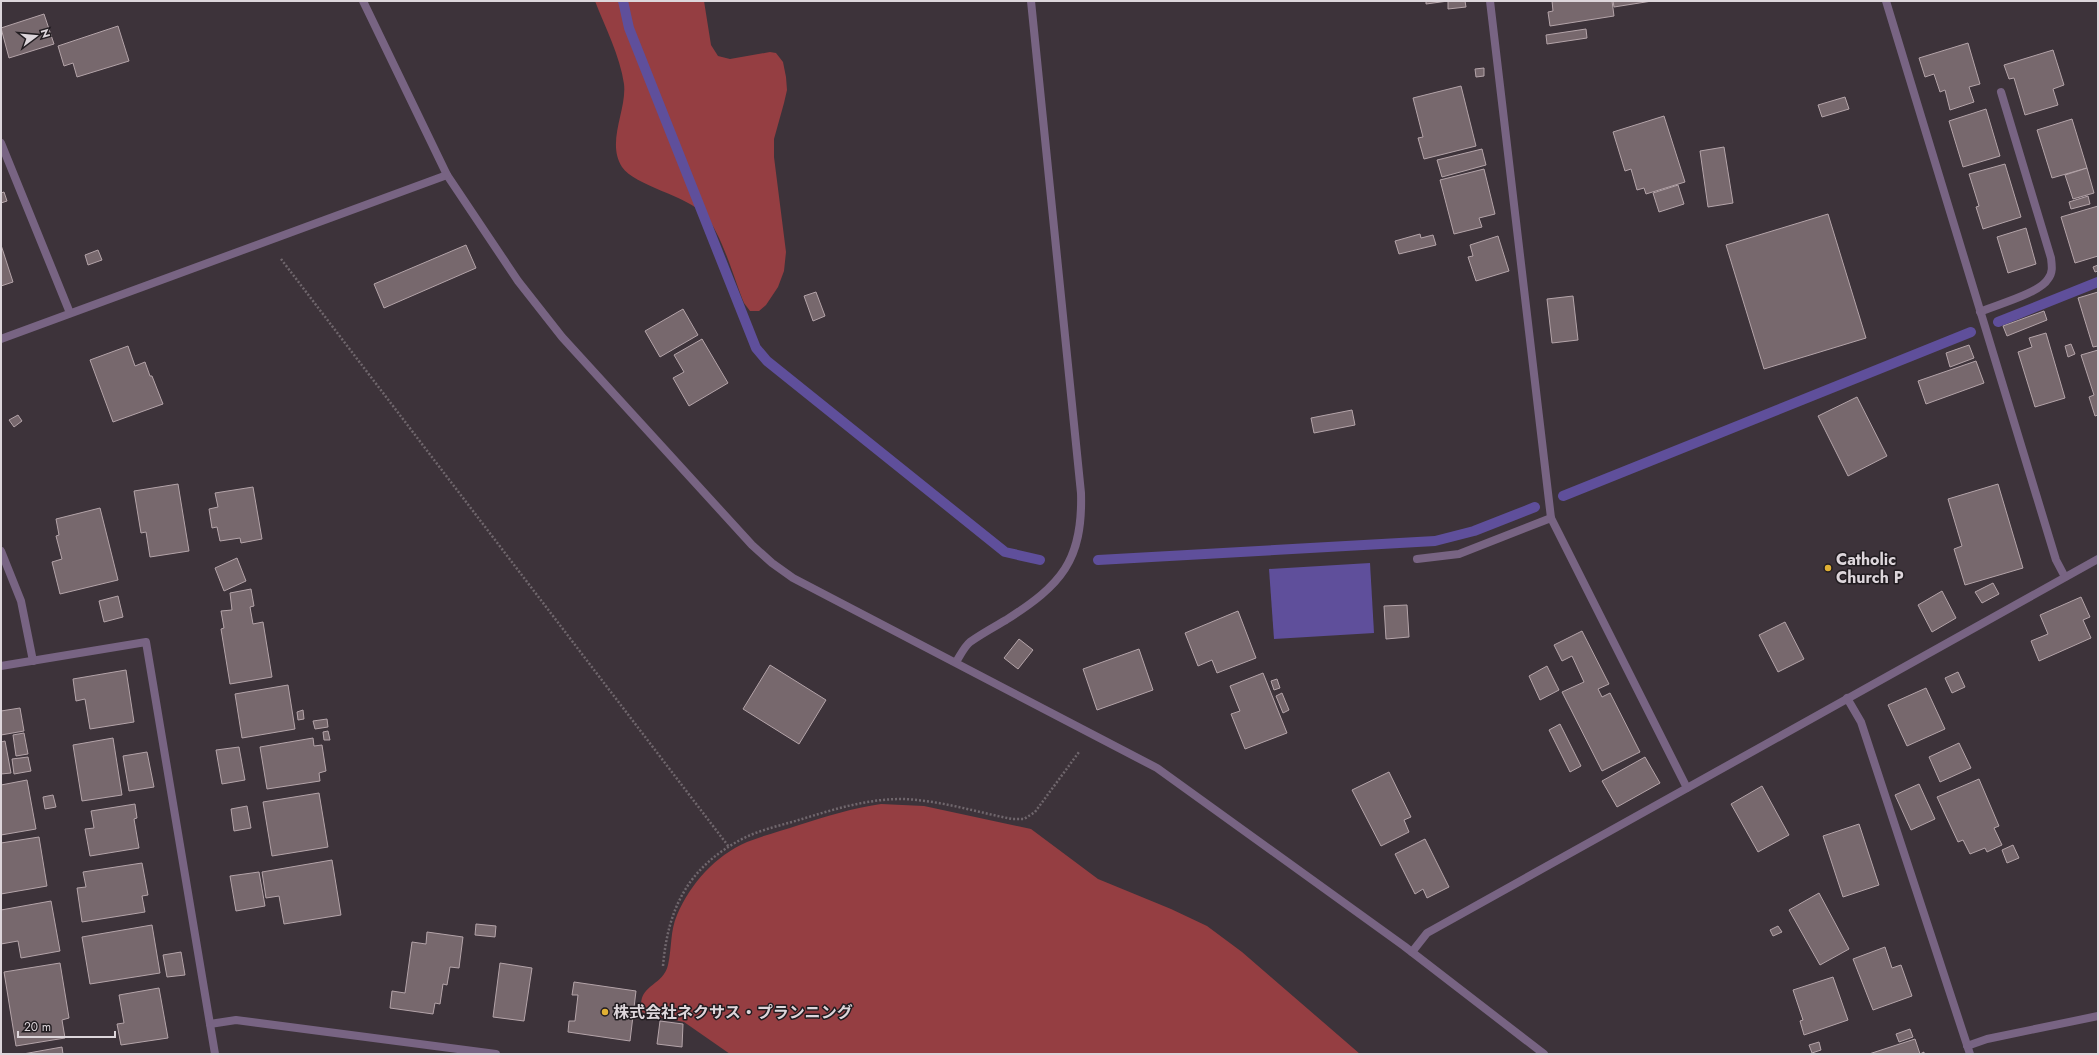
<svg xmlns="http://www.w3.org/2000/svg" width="2099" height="1055" font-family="Jost,'Noto Sans JP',sans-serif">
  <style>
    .forest { fill: #953e42 }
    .water { fill: #5f4f9b }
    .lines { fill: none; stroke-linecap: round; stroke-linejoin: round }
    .stream { stroke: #5f4f9b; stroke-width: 10 }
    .building { fill: #77686d; stroke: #b4a4a9 }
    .path { stroke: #70676d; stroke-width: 2.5; stroke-dasharray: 2 2; stroke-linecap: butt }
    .service { stroke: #786483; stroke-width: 8 }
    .minor { stroke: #786483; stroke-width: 8 }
    .poi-dot { fill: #e0b034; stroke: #211c20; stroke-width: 1.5 }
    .labels { text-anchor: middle; stroke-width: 3; stroke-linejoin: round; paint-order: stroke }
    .poi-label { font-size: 16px; font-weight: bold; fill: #ddd6db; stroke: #211c20; text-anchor: start }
  </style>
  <rect width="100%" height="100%" fill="#3d333a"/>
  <!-- forest -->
  <g class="forest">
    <path d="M595,1h109l7,44 7,11 12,3 40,-7 6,1 7,9 3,15 1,13 -3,13 -10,36v18l12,95 -2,19 -6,16 -12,18 -7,6h-9l-6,-8c-10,-24 -22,-69 -39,-88 -19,-20 -70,-29 -83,-48 -16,-25 5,-57 2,-83 -4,-28 -19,-57 -29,-83z"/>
    <path d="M881,804l43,2 107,23 67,50 73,30 36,17 35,26 118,102h-630l-46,-32 -35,-7 -7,-3c-6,-28 21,-25 26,-47 4,-17 2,-34 9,-50 14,-32 38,-59 70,-73 17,-7 35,-11 52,-17 28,-9 54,-17 82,-21z"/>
  </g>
  <!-- water -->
  <polygon class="water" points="1370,563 1374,633 1274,639 1269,569"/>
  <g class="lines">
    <!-- stream -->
    <g class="stream">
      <polyline points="623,1 629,28 756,348 767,361 1005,552 1040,560"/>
      <polyline points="1998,322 2098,282"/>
      <polyline points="1563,496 1971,332"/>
      <polyline points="1098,560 1435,541 1474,531 1535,507"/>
    </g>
  </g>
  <!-- building -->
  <g class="building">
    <polygon points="1426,1 1465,1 1466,7 1448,9 1448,1 1426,4"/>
    <polygon points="1552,1 1612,1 1614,16 1550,26 1548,12 1553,11"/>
    <polygon points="1613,1 1652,1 1614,7"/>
    <polygon points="44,14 54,44 9,58 1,28"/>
    <polygon points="118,26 129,61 77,77 73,63 64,66 58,46"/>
    <polygon points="1586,29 1587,38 1547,44 1546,35"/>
    <polygon points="1968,43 1980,84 1969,87 1974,102 1950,110 1945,90 1940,92 1934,74 1925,77 1919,58"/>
    <polygon points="2053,50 2064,85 2053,89 2058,105 2025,115 2014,78 2009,79 2004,65"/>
    <polygon points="1484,68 1484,76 1476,77 1475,69"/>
    <polygon points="1461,86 1476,146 1424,159 1418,138 1423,137 1413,98"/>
    <polygon points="1845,97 1849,109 1822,117 1818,105"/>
    <polygon points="1986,109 2000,156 1963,167 1949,121"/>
    <polygon points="1664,116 1685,182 1646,194 1644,188 1637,190 1631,169 1625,171 1613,132"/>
    <polygon points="2072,119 2087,168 2052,178 2037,130"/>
    <polygon points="1724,147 1733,203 1708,207 1700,151"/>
    <polygon points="1482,149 1486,165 1442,177 1437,160"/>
    <polygon points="2005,164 2021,217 1983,229 1976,207 1979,206 1969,174"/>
    <polygon points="2087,168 2094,193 2073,199 2065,175"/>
    <polygon points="1484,169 1495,214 1479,218 1482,227 1454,234 1440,180"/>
    <polygon points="1678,185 1684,204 1659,212 1653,193"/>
    <polygon points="4,192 7,201 1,203 1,193"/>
    <polygon points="2088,196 2090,204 2071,209 2069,202"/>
    <polygon points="2098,206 2098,256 2075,263 2061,217"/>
    <polygon points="1828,214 1866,338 1764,369 1726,245"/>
    <polygon points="2026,228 2036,264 2008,273 1997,237"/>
    <polygon points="1420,234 1421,238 1433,235 1436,245 1399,254 1395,241"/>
    <polygon points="1498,236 1509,271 1476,281 1468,257 1473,256 1470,245"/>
    <polygon points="1,245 13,282 1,286"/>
    <polygon points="466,245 476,268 384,308 374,284"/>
    <polygon points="98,250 102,260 88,265 85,255"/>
    <polygon points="2098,265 2098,271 2095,272 2093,267"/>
    <polygon points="816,292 825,316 813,321 804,296"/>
    <polygon points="2098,292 2098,346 2093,347 2078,298"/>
    <polygon points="1573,296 1578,340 1552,343 1547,299"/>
    <polygon points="683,309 698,335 660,357 645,331"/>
    <polygon points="2044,311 2047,320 2007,336 2003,326"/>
    <polygon points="2046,333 2065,398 2035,407 2018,352 2032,347 2029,338"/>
    <polygon points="702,339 728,383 689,406 673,378 684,372 674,355"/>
    <polygon points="2071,344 2075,354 2068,357 2065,346"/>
    <polygon points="1969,345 1974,358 1950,367 1946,353"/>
    <polygon points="128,346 135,366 145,362 150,376 152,376 163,404 113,422 90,360"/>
    <polygon points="2098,350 2098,415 2095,416 2089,397 2094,395 2081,355"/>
    <polygon points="1976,361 1984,383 1926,404 1918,381"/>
    <polygon points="1857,397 1887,456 1848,476 1818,416"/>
    <polygon points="1352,410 1355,425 1314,433 1311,418"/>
    <polygon points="18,415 22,421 14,427 9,420"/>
    <polygon points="178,484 189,551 150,557 146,532 141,533 134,491"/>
    <polygon points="1998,484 2023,568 1965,585 1954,549 1962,546 1948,499"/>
    <polygon points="253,487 262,539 241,543 240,538 220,541 217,527 212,528 209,509 218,507 215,493"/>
    <polygon points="100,508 118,580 60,594 52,562 62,559 56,536 59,535 56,519"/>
    <polygon points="237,558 246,581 224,591 215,568"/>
    <polygon points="1993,583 1999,594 1982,603 1975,592"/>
    <polygon points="251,589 254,606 250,607 253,624 263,622 272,677 230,684 221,629 224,628 221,611 232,610 230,593"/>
    <polygon points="1942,591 1956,618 1932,632 1918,605"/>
    <polygon points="118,596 123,617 104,622 99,601"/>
    <polygon points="2081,597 2090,617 2083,620 2091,638 2039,661 2031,641 2048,634 2040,615"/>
    <polygon points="1407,605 1409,637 1386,639 1384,606"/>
    <polygon points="1238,611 1256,658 1217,673 1212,660 1198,666 1185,633"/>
    <polygon points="1785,622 1804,659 1778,672 1759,635"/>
    <polygon points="1582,631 1609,684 1598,689 1602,697 1610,693 1640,752 1602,771 1562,692 1584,682 1572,656 1562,661 1554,645"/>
    <polygon points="1019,639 1033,650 1018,669 1004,658"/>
    <polygon points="1139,649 1153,690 1097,710 1083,669"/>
    <polygon points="770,665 826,700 799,744 743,709"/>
    <polygon points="1547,666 1559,690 1540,700 1529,676"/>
    <polygon points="126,670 134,722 90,729 85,699 76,701 73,679"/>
    <polygon points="1958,672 1965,687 1952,693 1945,678"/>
    <polygon points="1263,673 1287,733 1245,749 1231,714 1240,711 1230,686"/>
    <polygon points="1277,679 1280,688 1274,690 1271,681"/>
    <polygon points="288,685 295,729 242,738 235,694"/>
    <polygon points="1926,688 1945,729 1907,746 1888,705"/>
    <polygon points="1282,693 1289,710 1283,713 1276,696"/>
    <polygon points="20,708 24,731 1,735 1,711"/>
    <polygon points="303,710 304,719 298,720 297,712"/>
    <polygon points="327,719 328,727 315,729 313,721"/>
    <polygon points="1560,724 1581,766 1570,772 1549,730"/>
    <polygon points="328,731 330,740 324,740 323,732"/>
    <polygon points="24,733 28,754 16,756 13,735"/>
    <polygon points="113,738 122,795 82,801 73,745"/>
    <polygon points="313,738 314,746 322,745 326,771 319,773 320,781 267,789 260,747"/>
    <polygon points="5,741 11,773 1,774 1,742"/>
    <polygon points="1959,743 1971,768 1940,782 1929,757"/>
    <polygon points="239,747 245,780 222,784 216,750"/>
    <polygon points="147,752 154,787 129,791 123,756"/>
    <polygon points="28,757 31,771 14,774 12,759"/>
    <polygon points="1645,757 1660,783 1617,807 1602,781"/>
    <polygon points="1389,772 1411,817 1404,820 1409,832 1381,846 1352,790"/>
    <polygon points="1979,779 1999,826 1994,828 2002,845 1987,852 1985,848 1970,854 1963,840 1958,842 1937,797"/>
    <polygon points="27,780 36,829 1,835 1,785"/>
    <polygon points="1919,784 1935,819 1911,830 1895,795"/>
    <polygon points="1762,786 1789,835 1758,852 1731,804"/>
    <polygon points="319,793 328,847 272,856 263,802"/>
    <polygon points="53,795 56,807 45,809 43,797"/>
    <polygon points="135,804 137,818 134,819 139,848 90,856 85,829 94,828 91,811"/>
    <polygon points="247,806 251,828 234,831 231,809"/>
    <polygon points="1859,824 1879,885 1843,897 1823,836"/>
    <polygon points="39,837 47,886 1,894 1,843"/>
    <polygon points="1425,839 1449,887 1427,898 1423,889 1415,894 1395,854"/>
    <polygon points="2013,845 2019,858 2007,863 2002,850"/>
    <polygon points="332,860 341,915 284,924 279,896 266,898 262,872"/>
    <polygon points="142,863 148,895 142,896 145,912 82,922 77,888 86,887 83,872"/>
    <polygon points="259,872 265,906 236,911 230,876"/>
    <polygon points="1819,893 1849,949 1820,965 1789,910"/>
    <polygon points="51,901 60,951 21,958 18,941 1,944 1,910"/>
    <polygon points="476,924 496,926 495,937 475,935"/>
    <polygon points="152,925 160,973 90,984 82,937"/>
    <polygon points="1778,926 1782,932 1773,936 1770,930"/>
    <polygon points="427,932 463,937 459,968 450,967 447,985 443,984 440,1004 435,1003 433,1014 390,1008 392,991 405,993 412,942 426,944"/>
    <polygon points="1885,947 1892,968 1901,965 1912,996 1873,1010 1853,959"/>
    <polygon points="181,952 185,975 167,977 163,955"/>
    <polygon points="60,963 69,1018 62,1020 65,1038 16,1046 4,972"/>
    <polygon points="500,963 532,968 524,1021 493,1017"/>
    <polygon points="1833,977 1848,1020 1804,1035 1800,1021 1803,1020 1793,990"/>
    <polygon points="574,982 636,991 630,1041 568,1032 569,1021 575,1021 578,995 572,995"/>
    <polygon points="159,988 168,1038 121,1045 117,1024 124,1023 119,995"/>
    <polygon points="660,1021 683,1024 682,1047 657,1044"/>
    <polygon points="1910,1029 1913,1037 1899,1042 1896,1034"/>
    <polygon points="1915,1039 1920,1054 1924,1052 1924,1054 1869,1054"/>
    <polygon points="1819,1042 1821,1050 1812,1053 1809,1045"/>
    <polygon points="62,1047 63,1054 23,1054"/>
  </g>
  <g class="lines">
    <!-- path -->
    <g class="path">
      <polyline points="281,259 729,847"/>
      <path d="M663,966c5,-59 26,-100 81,-128 18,-9 39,-13 58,-19 33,-10 65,-20 100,-20 37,1 74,13 110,20h12l11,-7 44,-60"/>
    </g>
    <!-- service -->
    <polyline class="service" points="1417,559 1459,554 1551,518"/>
    <!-- minor -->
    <g class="minor">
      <polyline points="363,1 447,175 518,281 562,337 752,545 772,563 793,578 1157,768 1404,946 1544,1054"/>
      <polyline points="1490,1 1551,518 1687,788"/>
      <polyline points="1886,1 2056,560 2065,577"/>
      <polyline points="1,143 70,313"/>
      <path d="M1980,312c16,-7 60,-19 68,-33 5,-6 4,-13 3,-21l-50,-166"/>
      <polyline points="1,339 447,175"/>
      <polyline points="1,551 21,601 33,661"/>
      <path d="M956,662c4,-6 8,-15 14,-20 11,-8 24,-15 36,-22 55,-35 77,-59 75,-127l-50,-492"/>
      <polyline points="1,666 146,642 215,1054"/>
      <polyline points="1847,698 1861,722 1970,1054"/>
      <polyline points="1412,952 1427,933 2098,559"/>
      <polyline points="210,1024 236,1020 496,1054"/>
      <polyline points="1967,1046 1987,1039 2098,1016"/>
    </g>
  </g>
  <!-- markers -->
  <g class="poi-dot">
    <circle cx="1828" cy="568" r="4"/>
    <circle cx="605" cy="1012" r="4"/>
  </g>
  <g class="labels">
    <!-- poi labels -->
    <g class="poi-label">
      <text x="1836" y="565">Catholic<tspan x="1836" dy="18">Church P</tspan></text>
      <text x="613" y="1018">株式会社ネクサス・プランニング</text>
    </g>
  </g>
  <!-- border -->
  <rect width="2099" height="1055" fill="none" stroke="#ddd6db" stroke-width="4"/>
  <!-- north arrow -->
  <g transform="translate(36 36) rotate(74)" stroke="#211c20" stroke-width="3" paint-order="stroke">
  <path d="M0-3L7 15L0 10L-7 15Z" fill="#ddd6db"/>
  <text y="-6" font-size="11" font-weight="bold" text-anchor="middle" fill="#ddd6db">N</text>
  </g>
  <!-- scale -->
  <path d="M18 1031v6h97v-6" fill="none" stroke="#ddd6db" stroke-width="2"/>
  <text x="24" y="1031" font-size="12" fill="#ddd6db" stroke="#211c20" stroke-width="3" paint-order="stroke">20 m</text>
</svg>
